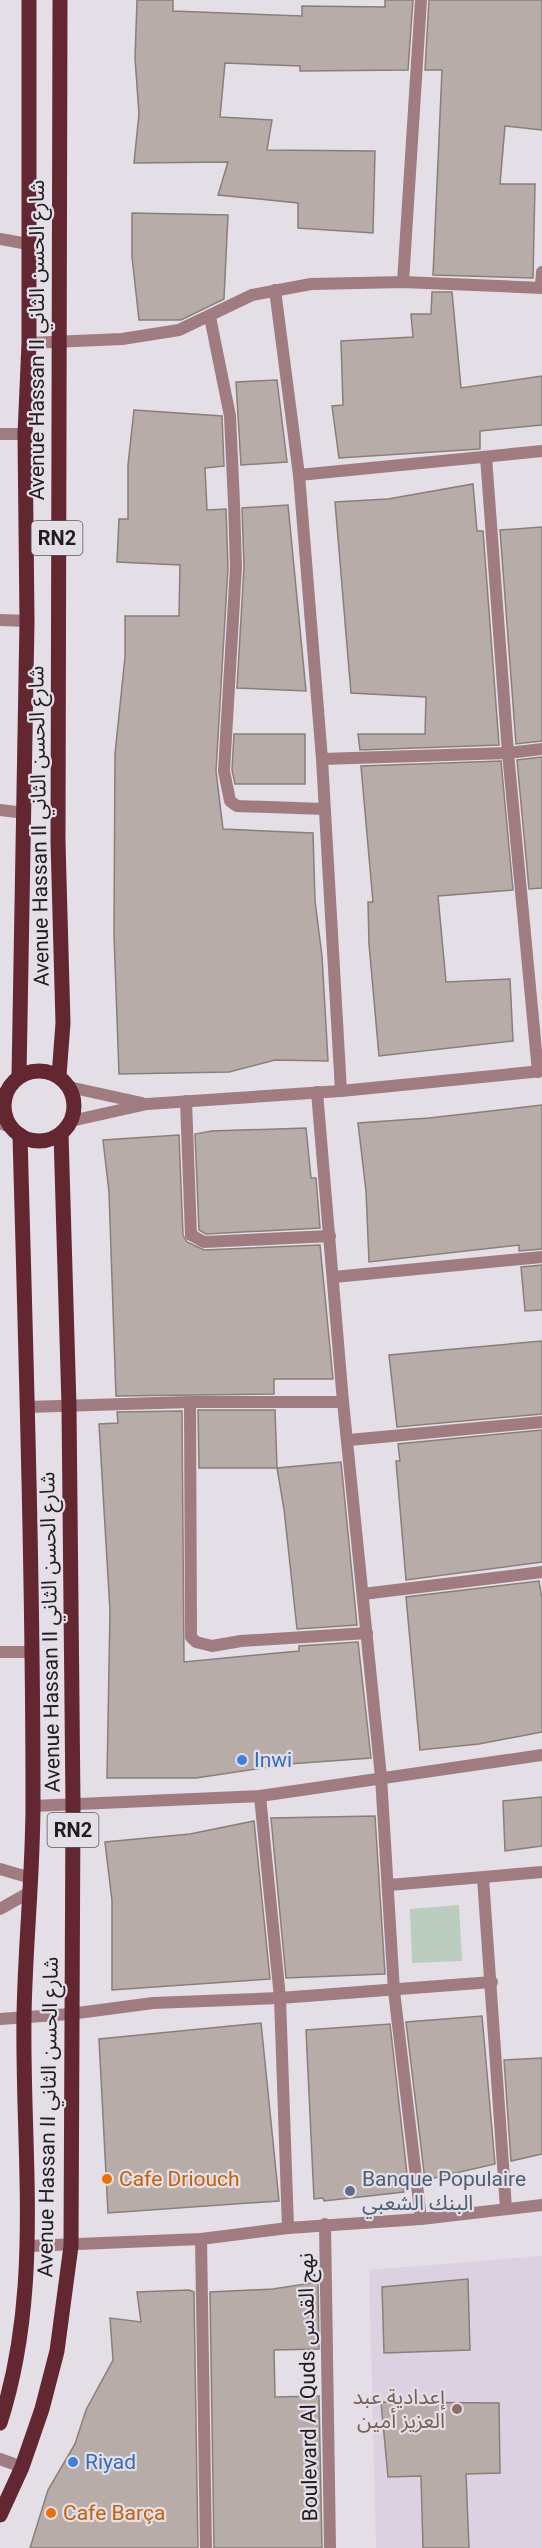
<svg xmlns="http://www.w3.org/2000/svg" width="542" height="2548" font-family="Roboto,'Noto Sans Arabic',sans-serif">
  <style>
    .built { fill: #dbd1e1 }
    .green { fill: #bbcdbf }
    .building { fill: #b8aca8; stroke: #897e7a; stroke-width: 1.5 }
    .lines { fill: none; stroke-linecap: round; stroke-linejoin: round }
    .service { stroke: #a07b7f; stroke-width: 12 }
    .minor { stroke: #a07b7f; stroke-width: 12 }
    .tertiary { stroke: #a07b7f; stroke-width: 12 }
    .primary { stroke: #632732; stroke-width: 15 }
    .shop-dot { fill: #3f7fe0; stroke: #e4dee7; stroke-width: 2 }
    .food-dot { fill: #e8710a; stroke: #e4dee7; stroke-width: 2 }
    .service-dot { fill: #5c6f8a; stroke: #e4dee7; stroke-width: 2 }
    .education-dot { fill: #8d6e63; stroke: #e4dee7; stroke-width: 2 }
    .labels { text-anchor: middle; stroke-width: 4.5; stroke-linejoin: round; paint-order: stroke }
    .shield { fill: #e4dee7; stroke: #5a575c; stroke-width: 1.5 }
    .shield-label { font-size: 20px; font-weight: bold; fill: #1f1d21 }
    .street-label { font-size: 21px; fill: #1f1d21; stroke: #e4dee7 }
    .shop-label { font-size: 21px; fill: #366cbe; stroke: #e4dee7; text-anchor: start }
    .food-label { font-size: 21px; fill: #c56008; stroke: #e4dee7; text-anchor: start }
    .service-label { font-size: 21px; fill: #4e5e75; stroke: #e4dee7; text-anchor: start }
    .education-label { font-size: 21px; fill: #785e54; stroke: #e4dee7; text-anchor: end }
  </style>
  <rect width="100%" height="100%" fill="#e4dee7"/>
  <!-- built -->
  <polygon class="built" points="542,2256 542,2548 376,2548 369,2270"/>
  <!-- green -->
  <polygon class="green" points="459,1905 462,1961 412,1963 410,1909"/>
  <!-- building -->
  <g class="building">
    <polygon points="137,0 173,0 173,11 302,16 302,6 385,7 385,0 413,0 408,70 300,71 300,66 225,63 220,117 272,120 267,150 375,151 373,233 298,228 298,203 218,195 228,162 134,163 139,114 135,58"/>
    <polygon points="429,0 542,0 542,130 505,126 500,184 535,184 533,278 433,275 442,70 425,70"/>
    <polygon points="132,213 228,215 224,299 181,320 139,320 132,257"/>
    <polygon points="432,292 452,292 461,388 542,376 542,425 480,431 480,449 339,458 332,406 343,405 341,341 413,337 411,314 431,314"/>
    <polygon points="277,380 287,462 241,465 236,382"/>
    <polygon points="134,410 222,416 224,466 205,468 207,510 226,509 228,567 216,771 223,829 313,833 315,901 322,956 328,1061 275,1060 229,1072 119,1074 114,935 115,754 125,657 125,616 179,616 180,565 117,562 119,519 128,519 128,465"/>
    <polygon points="473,484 477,531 483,531 499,745 360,750 358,734 425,734 426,697 351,693 335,502 388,499"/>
    <polygon points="288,505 306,691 237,688 244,567 242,508"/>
    <polygon points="542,527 542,741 516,744 500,530"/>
    <polygon points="234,734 305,734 305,784 235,784 232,770"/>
    <polygon points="542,757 542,888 529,889 517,760"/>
    <polygon points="501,761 513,890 438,896 446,982 510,979 513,1041 379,1056 369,944 368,902 373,902 361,766"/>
    <polygon points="542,1105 542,1249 519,1251 519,1245 369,1262 366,1191 358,1123 429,1118"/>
    <polygon points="306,1128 311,1178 316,1178 320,1228 206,1234 199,1230 195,1134 212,1131"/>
    <polygon points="179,1135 183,1235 187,1242 204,1250 320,1245 333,1379 274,1379 274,1394 116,1396 109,1192 103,1140"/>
    <polygon points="542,1265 542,1310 525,1311 521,1267"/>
    <polygon points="542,1341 542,1414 397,1427 389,1355"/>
    <polygon points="198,1410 275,1410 277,1468 199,1468"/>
    <polygon points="182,1411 184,1662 299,1651 299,1646 358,1642 371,1758 289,1764 196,1778 107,1778 110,1611 99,1424 118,1423 117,1412"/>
    <polygon points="542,1430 542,1562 406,1580 396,1461 400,1461 398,1444"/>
    <polygon points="341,1462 357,1625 297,1629 284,1509 277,1468"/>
    <polygon points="539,1581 542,1599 542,1732 479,1744 420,1750 406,1597"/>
    <polygon points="542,1797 542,1846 505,1851 503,1801"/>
    <polygon points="375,1816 385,1974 286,1978 271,1818"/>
    <polygon points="254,1821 270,1979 112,1990 112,1901 105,1842 190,1834"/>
    <polygon points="482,2016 495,2164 425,2180 406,2022"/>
    <polygon points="261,2023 279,2201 108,2213 99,2039"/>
    <polygon points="390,2024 408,2183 404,2184 404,2192 324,2201 323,2198 314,2199 306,2030"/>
    <polygon points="542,2058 542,2154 511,2161 504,2060"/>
    <polygon points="468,2279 470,2350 384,2353 382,2287"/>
    <polygon points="318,2282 319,2349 274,2350 275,2397 319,2396 322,2548 214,2548 210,2292 273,2289"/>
    <polygon points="189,2290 194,2292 198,2548 30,2548 48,2490 75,2444 86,2410 113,2360 110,2318 141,2322 137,2292"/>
    <polygon points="381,2402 499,2403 500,2473 466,2474 469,2548 423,2548 421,2476 388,2477"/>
  </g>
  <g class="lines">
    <!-- service -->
    <polyline class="service" points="0,1909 30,1892"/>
    <!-- minor -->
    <g class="minor">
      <polyline points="0,239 28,244"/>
      <polyline points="403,282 421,0"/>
      <polyline points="541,287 542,272"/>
      <polyline points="275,290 299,475 322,759 341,1091"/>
      <polyline points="210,317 230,416 234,503 236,567 224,771 230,801 237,806 324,809"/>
      <polyline points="29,343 122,339 179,330 252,295 311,284 403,282 542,288"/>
      <polyline points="0,434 25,434"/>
      <polyline points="486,457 508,753 538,1072"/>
      <polyline points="299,475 542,451"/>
      <polyline points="0,620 27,621"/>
      <polyline points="322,759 508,753 542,749"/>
      <polyline points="0,810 25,813"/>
      <polyline points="69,1087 142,1103"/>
      <polyline points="317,1092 343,1402 381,1777 394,1991 421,2219"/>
      <polyline points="0,1094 7,1093"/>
      <polyline points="186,1101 191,1235 204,1242 330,1236"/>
      <polyline points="71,1121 147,1104 341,1091 542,1071"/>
      <polyline points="0,1123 11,1127"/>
      <polyline points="334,1277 542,1257"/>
      <polyline points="190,1402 191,1637 196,1642 212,1646 241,1641 367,1633"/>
      <polyline points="27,1407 190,1402 343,1402"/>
      <polyline points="349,1440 542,1422"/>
      <polyline points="363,1594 542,1572"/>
      <polyline points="0,1652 31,1652"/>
      <polyline points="260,1796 280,1998 288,2228"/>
      <polyline points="33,1806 260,1796 542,1755"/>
      <polyline points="0,1869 31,1878"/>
      <polyline points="483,1878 506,2208"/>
      <polyline points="389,1885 542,1872"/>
      <polyline points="0,2019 70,2014 153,2003 280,1998 492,1982"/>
      <polyline points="325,2224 330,2548"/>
      <polyline points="201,2239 206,2548"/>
      <polyline points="0,2459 22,2467"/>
    </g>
    <!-- tertiary -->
    <polyline class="tertiary" points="29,2246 201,2239 288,2228 421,2219 542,2205"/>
    <!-- primary -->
    <g class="primary">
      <circle cx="39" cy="1106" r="35"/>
      <polyline points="59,1076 63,1023 58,842 60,0"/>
      <polyline points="19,1077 27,621 25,434 29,343 29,0"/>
      <path d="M0,2423c43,-133 22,-269 24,-406 1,-71 9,-142 9,-214 0,-222 -7,-445 -13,-668"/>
      <polyline points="0,2515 22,2467 42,2409 57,2351 71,2246 73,1804 69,1406 61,1134"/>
    </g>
  </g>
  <!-- markers -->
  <g class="shop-dot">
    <circle cx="242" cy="1760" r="6"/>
    <circle cx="73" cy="2462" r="6"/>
  </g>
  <g class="food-dot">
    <circle cx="107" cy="2179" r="6"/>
    <circle cx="51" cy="2513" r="6"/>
  </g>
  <circle class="service-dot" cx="350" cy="2191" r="6"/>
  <circle class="education-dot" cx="457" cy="2409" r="6"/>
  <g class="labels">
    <!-- shield labels -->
    <g class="shield">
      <rect x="31.5" y="521" width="51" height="34" rx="4.5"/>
      <rect x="47.5" y="1813" width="51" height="34" rx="4.5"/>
    </g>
    <g class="shield-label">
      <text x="57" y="545">RN2</text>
      <text x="73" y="1837">RN2</text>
    </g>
    <!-- street labels -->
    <g class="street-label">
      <text transform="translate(37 340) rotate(-90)" y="7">Avenue Hassan II شارع الحسن الثاني</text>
      <text transform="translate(39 826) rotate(-91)" y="7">Avenue Hassan II شارع الحسن الثاني</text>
      <text transform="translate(50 1632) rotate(-91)" y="7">Avenue Hassan II شارع الحسن الثاني</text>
      <text transform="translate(48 2117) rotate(-89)" y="7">Avenue Hassan II شارع الحسن الثاني</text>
      <text transform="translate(308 2387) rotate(-91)" y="7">Boulevard Al Quds نهج القدس</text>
    </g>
    <!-- shop labels -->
    <g class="shop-label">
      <text x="254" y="1767">Inwi</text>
      <text x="85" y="2469">Riyad</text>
    </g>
    <!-- food labels -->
    <g class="food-label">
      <text x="119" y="2186">Cafe Driouch</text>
      <text x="63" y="2520">Cafe Barça</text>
    </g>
    <!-- service labels -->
    <g class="service-label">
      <text x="362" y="2186">Banque Populaire<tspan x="362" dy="24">البنك الشعبي</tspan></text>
    </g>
    <!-- education labels -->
    <g class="education-label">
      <text x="445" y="2404">إعدادية عبد<tspan x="445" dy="24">العزيز أمين</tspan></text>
    </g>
  </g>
</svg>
